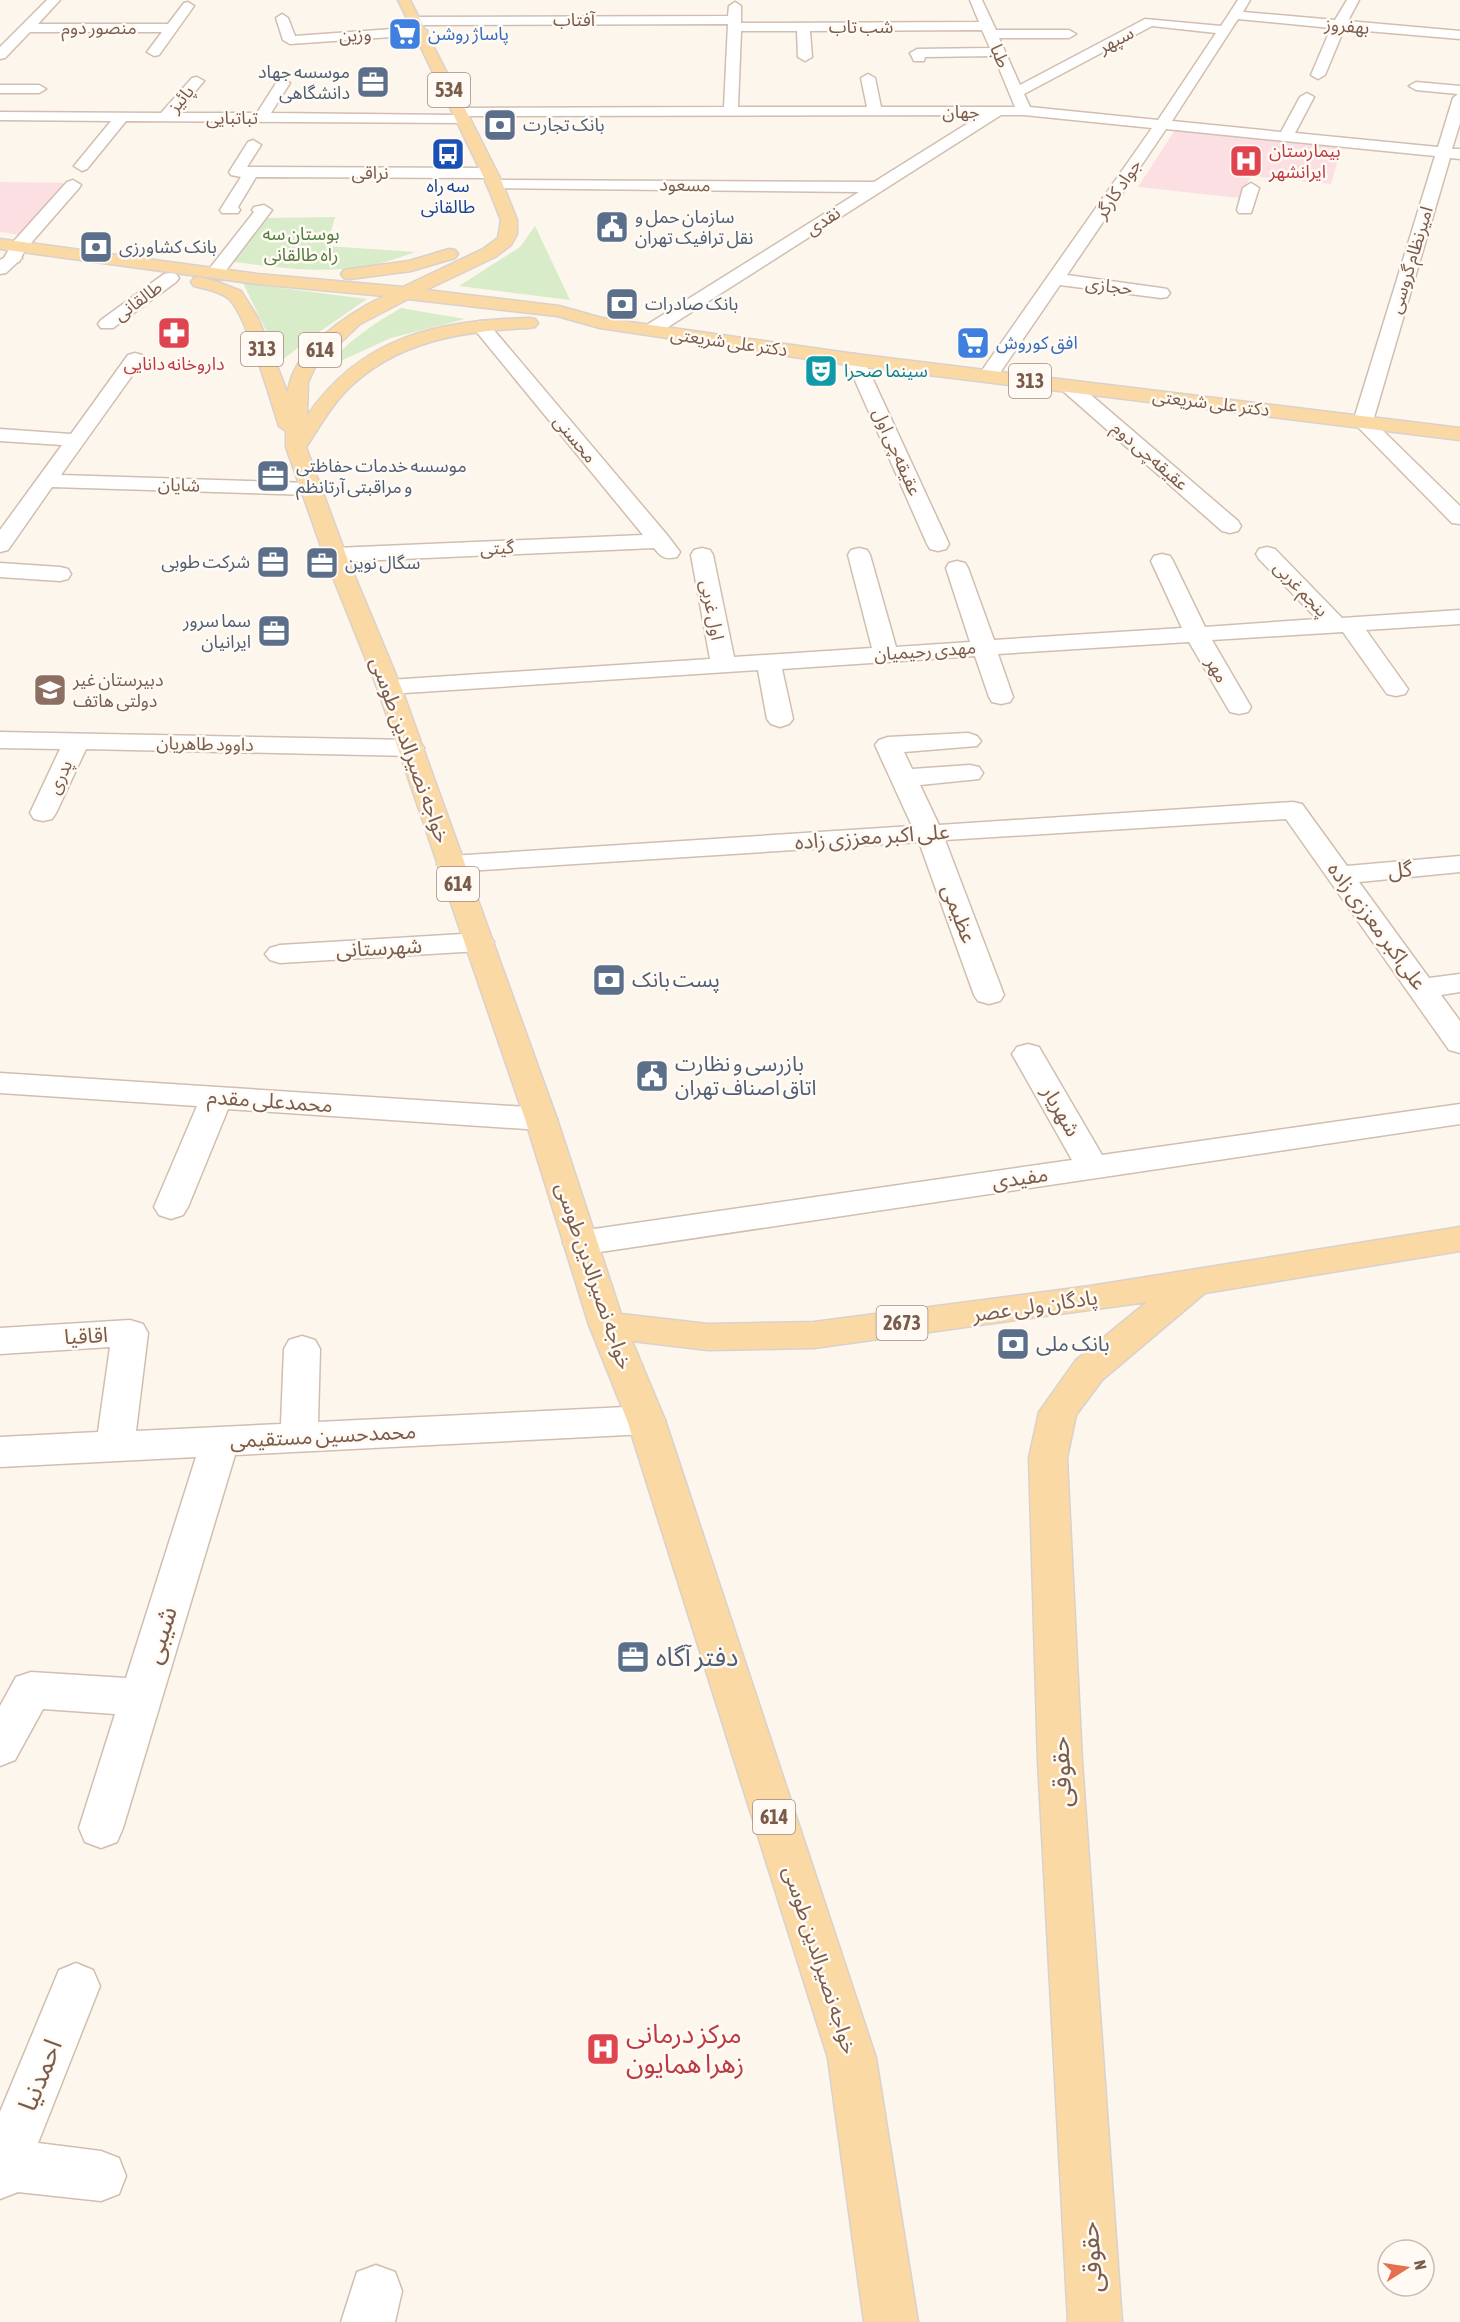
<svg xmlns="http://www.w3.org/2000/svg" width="1460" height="2322" font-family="'Asap Condensed','Noto Sans Arabic',sans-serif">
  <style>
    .medical { fill: #fbdfe3 }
    .green { fill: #d8ecc9 }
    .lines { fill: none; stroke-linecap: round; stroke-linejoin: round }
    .minor-casing { stroke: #d1beb0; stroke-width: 3 }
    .tertiary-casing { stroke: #d1beb0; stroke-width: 3 }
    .primary-casing { stroke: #dad1cd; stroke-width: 3 }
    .minor { fill: #fff; fill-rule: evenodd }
    .tertiary { fill: #fff; fill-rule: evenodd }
    .primary { fill: #fbd9a5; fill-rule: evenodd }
    .labels { text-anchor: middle; stroke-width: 5; stroke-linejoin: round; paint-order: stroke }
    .far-street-label { font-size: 18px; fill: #7a5c4d; stroke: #fffaf3 }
    .far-shop-label { font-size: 18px; fill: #366cbe; stroke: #fffaf3; text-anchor: start }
    .far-service-label { font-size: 18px; fill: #4e5e75; stroke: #fffaf3; text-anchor: start }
    .far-health-label { font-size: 18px; fill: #be3a42; stroke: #fffaf3; text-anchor: start }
    .far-transit-label { font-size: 18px; fill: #164399; stroke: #fffaf3 }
    .far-park-label { font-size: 18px; fill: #537a41; stroke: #fffaf3 }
    .far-culture-label { font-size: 18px; fill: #0d838f; stroke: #fffaf3; text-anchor: start }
    .far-education-label { font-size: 18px; fill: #785e54; stroke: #fffaf3; text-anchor: start }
    .shield { fill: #fffaf3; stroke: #a28b7f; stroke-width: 1.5 }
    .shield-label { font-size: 20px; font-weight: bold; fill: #7a5c4d }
    .street-label { font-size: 21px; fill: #7a5c4d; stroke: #fffaf3 }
    .service-label { font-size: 21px; fill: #4e5e75; stroke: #fffaf3; text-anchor: start }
    .near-street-label { font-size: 26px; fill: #7a5c4d; stroke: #fffaf3 }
    .near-service-label { font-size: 26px; fill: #4e5e75; stroke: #fffaf3; text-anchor: start }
    .near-health-label { font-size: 26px; fill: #be3a42; stroke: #fffaf3; text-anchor: start }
  </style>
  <rect width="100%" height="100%" fill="#fdf6ec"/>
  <!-- medical -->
  <g class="medical">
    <polygon points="1175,130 1342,146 1331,184 1251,176 1240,198 1138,187"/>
    <polygon points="0,182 67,183 21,235 0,232"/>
  </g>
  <!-- green -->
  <g class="green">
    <path d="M335,217l-8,29 88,6c-65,26 -115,18 -181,10l32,-44z"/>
    <polygon points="535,226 570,300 459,286 520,247"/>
    <polygon points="243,283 367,299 312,337 281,361"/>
    <path d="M401,308l64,11 -74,19 -68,31c23,-26 48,-44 78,-61z"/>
  </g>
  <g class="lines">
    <defs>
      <g id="minor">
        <polygon points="47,0 60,0 38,24 168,24 184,3 188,2 194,6 159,55 154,56 147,52 162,32 30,32 5,58 0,59 0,47"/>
        <path d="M970,0h12l14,30h73l7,4 -7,4h-70l21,47 125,-66 76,7 17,-26h12l-7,12 92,8 12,-20h12l-11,21 112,10v8l-116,-10 -19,46 -7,4 -7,-4 20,-47 -93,-9 -66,102 109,11 19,-35 7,-4 7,4 -19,36 143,14 15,-49 5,-4 -42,-4 -7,-4 7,-4 44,4v37l-8,26h8v10l-10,-1 -77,263 87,85v18l-8,-1 -99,-101 82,-266 -269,-27 -99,146 94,13 6,1 3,4 -3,4 -6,1 -101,-13 -65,95h-14l-3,-4 174,-248 -128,-13h-23l-344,219h-12l-3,-4 3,-4 214,-134 -365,-4 -6,-2 -2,-3 2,-3 386,2 107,-67 -513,1 2,3 -2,3 -5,1 -337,-2 -39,48 -5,2 -8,-5 37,-45 -111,-1v-8l161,1 31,-35 5,-1 7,4 -27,32h80l21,-33 5,-1 7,4 -19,30 184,2 -2,-3 2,-3 5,-1 264,-1 4,-83 -313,1 -6,-4 6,-4 313,-1 1,-10 6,-4 6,4v17l238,-1zM1152,26l64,7 -58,87 -128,-13 -6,-13zM982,30l8,18 -73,1 -7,4 4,8h10l1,-4 69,-1 21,51h-134l-6,-29 -7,-4 -7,4 6,29h-129l3,-76h56l1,26 7,4 7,-4 -2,-26z"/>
        <polygon points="282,14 288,18 295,36 420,27 427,31 420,35 290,44 283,40 276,18"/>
        <polygon points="0,85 39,85 46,89 39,93 0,93"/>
        <polygon points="253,140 261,145 247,167 489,168 497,173 489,178 256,177 238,207 240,210 238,213 222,213 220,210 241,177 231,175 229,172 248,142"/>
        <polygon points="73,180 81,185 79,188 25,250 13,250 11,246 13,242 67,182"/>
        <polygon points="1251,183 1259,188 1251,213 1239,213 1237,210 1243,188"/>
        <polygon points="264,205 272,210 221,277 209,277 206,273 254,212 252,210 254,207"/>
        <polygon points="13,253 19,254 22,258 6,273 0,274 0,260"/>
        <polygon points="170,273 176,274 179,278 176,282 113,328 101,328 98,324 101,320 164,274"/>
        <path d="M481,321l6,1 181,214 12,16 -3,5c-12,3 -16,0 -23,-9l-319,14 -8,-2 -3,-5 3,-5 8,-2 308,-13 -168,-205 -3,-4 3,-4z"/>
        <polygon points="135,353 142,355 144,359 61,475 311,483 318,485 322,489 318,493 311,495 52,487 8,550 0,552 0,530 62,445 0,441 0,429 71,434 128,355"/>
        <polygon points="855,354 862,356 864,360 949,544 946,549 938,551 930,549 927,544 846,360 848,356"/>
        <polygon points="1070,381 1077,383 1238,521 1241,526 1238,531 1230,533 1222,531 1063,391 1060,387 1063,383"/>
        <polygon points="1267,547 1275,549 1342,618 1460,610 1460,624 1366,630 1408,689 1405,694 1396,696 1387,694 1343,632 1212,640 1251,707 1248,712 1239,714 1230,712 1227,707 1189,642 998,654 1013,697 1010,702 1001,704 992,702 989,697 975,656 782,669 793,719 789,724 780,727 771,724 767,719 758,670 389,694 380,692 377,687 380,682 389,680 710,659 691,555 694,550 702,548 710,550 713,555 734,657 872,648 848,555 851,550 859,548 867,550 870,555 896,647 970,642 946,568 949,563 957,561 965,563 968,568 994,640 1182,628 1151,561 1154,556 1162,554 1170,556 1173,561 1205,627 1317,619 1259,559 1256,554 1259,549"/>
        <polygon points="0,563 60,567 68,569 71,574 68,579 60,581 0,577"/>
        <polygon points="0,732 411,740 420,743 424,748 420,753 411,756 86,749 56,813 52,819 43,821 34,819 30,813 60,749 0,748"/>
        <polygon points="968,733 977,736 981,741 977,746 904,752 912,769 970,765 979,767 983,773 979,779 920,785 939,825 1293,802 1302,804 1347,866 1460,856 1460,872 1359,882 1429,978 1460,974 1460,992 1441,995 1460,1021 1460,1053 1449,1050 1286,819 945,840 1004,995 1000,1001 989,1004 978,1001 974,995 919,842 451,872 441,870 437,864 441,858 451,856 912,826 875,745 879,740 888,737"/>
        <polygon points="479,933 489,936 494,942 489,948 479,951 280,963 270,960 265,954 270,948 280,945"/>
        <polygon points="1028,1044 1039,1047 1102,1155 1460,1104 1460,1124 580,1255 568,1252 563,1243 568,1234 580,1231 1072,1160 1012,1054 1017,1047"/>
        <polygon points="0,1073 541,1108 552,1112 557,1119 552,1126 541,1130 228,1109 188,1207 183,1215 171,1219 159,1215 154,1207 197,1106 0,1093"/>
        <polygon points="130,1320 143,1324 148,1333 136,1431 281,1424 284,1349 289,1340 302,1336 315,1340 320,1349 318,1422 646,1406 659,1410 665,1420 659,1430 646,1434 235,1455 123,1828 117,1842 101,1848 85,1842 79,1828 115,1714 43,1709 15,1760 0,1766 0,1706 16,1677 31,1672 126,1678 196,1457 0,1467 0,1437 98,1432 110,1347 0,1354 0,1328"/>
        <polygon points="76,1963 93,1970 100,1986 38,2143 101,2151 119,2158 126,2176 119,2194 101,2201 18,2192 0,2199 0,2112 59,1970"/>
        <polygon points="376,2265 395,2272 402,2291 395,2322 341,2322 357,2272"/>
      </g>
      <polygon id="tertiary" points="19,241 27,246 19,262 7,262 4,258 13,242"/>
      <g id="primary">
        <path d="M398,0h12l91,180 16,40v14l-6,11 -16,12 -69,33 133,16 43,12 253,36 605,74v12l-605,-74 -255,-38 -43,-12 -149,-17 -48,25 -45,43 -7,15 -1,34c55,-80 130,-95 222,-98l6,1 3,4 -3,4 -6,1c-66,3 -134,13 -183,63 -16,16 -27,37 -40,56l40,108 55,132 156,432 64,195 87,10 106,-2 276,-36 370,-59v24l-255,42 -103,87 -26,35 -9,43 15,303 40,561h-54l-30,-561 -9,-303 10,-46 37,-52 71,-58 -333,46 -106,2 -76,-9 33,79 211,638 42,264h-54l-36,-264 -201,-638 -38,-95 -64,-206 -148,-432 -53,-132 -38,-108v-16l-7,-5c-9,-27 -32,-110 -50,-127 -9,-8 -24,-10 -35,-13l-3,-4 3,-4 6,-1 15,4 26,10 17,27 30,76c2,-43 61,-81 96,-98l-127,-12 -257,-35v-10l257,35 146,13 80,-38 15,-11 3,-18 -16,-40z"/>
        <polygon points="449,249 455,250 458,254 455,258 411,271 350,279 344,278 341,274 344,270 350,269 409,261"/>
      </g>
    </defs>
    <!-- minor casing -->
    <use href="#minor" class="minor-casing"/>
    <!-- tertiary casing -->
    <use href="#tertiary" class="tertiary-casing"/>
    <!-- primary casing -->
    <use href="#primary" class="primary-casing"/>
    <!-- minor -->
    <use href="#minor" class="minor"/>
    <!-- tertiary -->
    <use href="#tertiary" class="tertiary"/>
    <!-- primary -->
    <use href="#primary" class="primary"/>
  </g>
  <!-- icons -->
  <defs>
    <symbol id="supermarket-square" viewBox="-11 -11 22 22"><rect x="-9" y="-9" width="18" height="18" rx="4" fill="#3f7fe0" stroke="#fffaf3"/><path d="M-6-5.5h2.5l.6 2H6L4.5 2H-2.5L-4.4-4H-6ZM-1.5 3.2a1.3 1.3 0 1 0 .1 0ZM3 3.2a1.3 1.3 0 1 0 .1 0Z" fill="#fff"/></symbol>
    <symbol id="office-square" viewBox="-11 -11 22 22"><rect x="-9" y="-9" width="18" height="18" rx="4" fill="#5c6f8a" stroke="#fffaf3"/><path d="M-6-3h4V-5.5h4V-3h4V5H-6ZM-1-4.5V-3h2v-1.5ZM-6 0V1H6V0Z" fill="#fff"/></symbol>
    <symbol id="bank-square" viewBox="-11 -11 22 22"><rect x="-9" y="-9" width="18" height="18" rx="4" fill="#5c6f8a" stroke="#fffaf3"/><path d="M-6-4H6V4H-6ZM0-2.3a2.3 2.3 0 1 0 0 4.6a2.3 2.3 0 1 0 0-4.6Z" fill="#fff"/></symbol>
    <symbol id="bus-square" viewBox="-11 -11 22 22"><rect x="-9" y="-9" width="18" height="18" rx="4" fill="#1a4fb4" stroke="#fffaf3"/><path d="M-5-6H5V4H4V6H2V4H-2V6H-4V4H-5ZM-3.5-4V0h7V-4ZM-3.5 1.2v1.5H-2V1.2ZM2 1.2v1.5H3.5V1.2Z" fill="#fff"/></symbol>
    <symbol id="hospital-square" viewBox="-11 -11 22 22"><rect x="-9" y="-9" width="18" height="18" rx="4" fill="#e0444e" stroke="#fffaf3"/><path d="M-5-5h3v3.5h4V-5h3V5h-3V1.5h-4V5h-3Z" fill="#fff"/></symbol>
    <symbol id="civic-square" viewBox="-11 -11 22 22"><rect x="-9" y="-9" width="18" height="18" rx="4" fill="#5c6f8a" stroke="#fffaf3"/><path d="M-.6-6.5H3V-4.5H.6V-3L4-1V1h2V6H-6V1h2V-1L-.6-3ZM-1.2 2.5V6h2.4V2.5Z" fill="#fff"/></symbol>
    <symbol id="pharmacy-square" viewBox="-11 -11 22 22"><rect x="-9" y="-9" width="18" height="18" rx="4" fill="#e0444e" stroke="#fffaf3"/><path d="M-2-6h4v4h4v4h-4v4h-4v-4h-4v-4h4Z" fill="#fff"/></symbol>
    <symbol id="theatre-square" viewBox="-11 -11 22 22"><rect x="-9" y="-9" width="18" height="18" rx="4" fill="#0f9aa8" stroke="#fffaf3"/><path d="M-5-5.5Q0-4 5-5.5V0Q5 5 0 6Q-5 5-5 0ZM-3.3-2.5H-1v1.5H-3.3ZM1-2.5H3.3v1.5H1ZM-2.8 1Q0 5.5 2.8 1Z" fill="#fff"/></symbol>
    <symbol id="school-square" viewBox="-11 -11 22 22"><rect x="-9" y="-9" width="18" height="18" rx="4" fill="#8d6e63" stroke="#fffaf3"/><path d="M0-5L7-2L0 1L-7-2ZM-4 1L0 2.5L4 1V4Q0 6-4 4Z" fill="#fff"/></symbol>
  </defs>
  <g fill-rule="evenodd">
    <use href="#supermarket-square" x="386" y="15" width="38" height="38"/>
    <use href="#office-square" x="354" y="63" width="38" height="38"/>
    <use href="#bank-square" x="481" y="106" width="38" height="38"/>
    <use href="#bus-square" x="429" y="135" width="38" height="38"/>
    <use href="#hospital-square" x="1227" y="142" width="38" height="38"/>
    <use href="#civic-square" x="593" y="208" width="38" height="38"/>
    <use href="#bank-square" x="77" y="228" width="38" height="38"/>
    <use href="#bank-square" x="603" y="285" width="38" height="38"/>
    <use href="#pharmacy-square" x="155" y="314" width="38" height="38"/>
    <use href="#supermarket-square" x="954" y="324" width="38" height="38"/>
    <use href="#theatre-square" x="802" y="352" width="38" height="38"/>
    <use href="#office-square" x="254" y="457" width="38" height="38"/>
    <use href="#office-square" x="254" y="543" width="38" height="38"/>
    <use href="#office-square" x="303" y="544" width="38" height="38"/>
    <use href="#office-square" x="255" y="612" width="38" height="38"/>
    <use href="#school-square" x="31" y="671" width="38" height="38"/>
    <use href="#bank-square" x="590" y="961" width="38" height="38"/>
    <use href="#civic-square" x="633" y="1057" width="38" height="38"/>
    <use href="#bank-square" x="994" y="1325" width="38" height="38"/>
    <use href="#office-square" x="614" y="1638" width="38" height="38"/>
    <use href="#hospital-square" x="584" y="2030" width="38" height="38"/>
  </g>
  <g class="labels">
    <!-- far-street labels -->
    <g class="far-street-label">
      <text x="574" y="26">آفتاب</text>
      <text transform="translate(1347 26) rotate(5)" y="6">بهفروز</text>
      <text x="861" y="33">شب تاب</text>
      <text x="99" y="34">منصور دوم</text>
      <text transform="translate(355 35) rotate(-4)" y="6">وزین</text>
      <text transform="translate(1116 40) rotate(-28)" y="6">سپهر</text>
      <text transform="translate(1000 56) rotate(67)" y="6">طبا</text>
      <text transform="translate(181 99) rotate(-50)" y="6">پائیز</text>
      <text x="961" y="118">جهان</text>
      <text x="232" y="124">تباتبایی</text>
      <text x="370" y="179">نراقی</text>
      <text transform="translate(685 185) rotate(1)" y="6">مسعود</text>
      <text transform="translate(1118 189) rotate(-56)" y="6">جواد کارگر</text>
      <text transform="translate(823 221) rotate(-33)" y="6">نقدی</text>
      <text transform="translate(1411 260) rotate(-73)" y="6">امیرنظام گروسی</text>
      <text transform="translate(1109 286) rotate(7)" y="6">حجازی</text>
      <text transform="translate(138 301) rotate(-36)" y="6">طالقانی</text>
      <text transform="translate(729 342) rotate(8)" y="6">دکتر علی شریعتی</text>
      <text transform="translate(1211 403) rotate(7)" y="6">دکتر علی شریعتی</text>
      <text transform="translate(575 439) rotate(50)" y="6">محسنی</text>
      <text transform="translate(897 452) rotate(66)" y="6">عقیقه‌چی اول</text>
      <text transform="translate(1150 456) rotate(41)" y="6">عقیقه‌چی دوم</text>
      <text transform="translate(179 485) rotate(2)" y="6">شایان</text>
      <text transform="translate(497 548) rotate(-3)" y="6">گیتی</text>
      <text transform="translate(1301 589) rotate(46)" y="6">پنجم غربی</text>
      <text transform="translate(712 610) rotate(79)" y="6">اول غربی</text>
      <text transform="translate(925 651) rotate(-4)" y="6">مهدی رحیمیان</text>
      <text transform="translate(1217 670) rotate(60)" y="6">مهر</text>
      <text transform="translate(205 744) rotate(1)" y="6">داوود طاهریان</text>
      <text transform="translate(60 777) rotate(-65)" y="6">پدری</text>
    </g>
    <!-- far-shop labels -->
    <g class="far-shop-label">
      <text x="428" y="40">پاساژ روشن</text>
      <text x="996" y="349">افق کوروش</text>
    </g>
    <!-- far-service labels -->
    <g class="far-service-label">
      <text x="350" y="78" text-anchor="end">موسسه جهاد<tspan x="350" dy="21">دانشگاهی</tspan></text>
      <text x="523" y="131">بانک تجارت</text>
      <text x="635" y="223">سازمان حمل و<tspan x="635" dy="21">نقل ترافیک تهران</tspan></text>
      <text x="119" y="253">بانک کشاورزی</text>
      <text x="645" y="310">بانک صادرات</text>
      <text x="296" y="472">موسسه خدمات حفاظتی<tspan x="296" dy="21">و مراقبتی آرتانظم</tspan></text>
      <text x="250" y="568" text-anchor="end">شرکت طوبی</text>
      <text x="345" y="569">سگال نوین</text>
      <text x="251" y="627" text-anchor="end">سما سرور<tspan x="251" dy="21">ایرانیان</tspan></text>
    </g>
    <!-- far-health labels -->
    <g class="far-health-label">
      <text x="1269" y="157">بیمارستان<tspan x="1269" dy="21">ایرانشهر</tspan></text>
      <text x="174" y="370" text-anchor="middle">داروخانه دانایی</text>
    </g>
    <!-- far-transit labels -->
    <g class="far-transit-label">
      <text x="448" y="192">سه راه<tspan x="448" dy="21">طالقانی</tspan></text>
    </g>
    <!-- far-park labels -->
    <g class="far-park-label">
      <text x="301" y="240">بوستان سه<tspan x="301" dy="21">راه طالقانی</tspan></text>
    </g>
    <!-- far-culture labels -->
    <g class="far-culture-label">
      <text x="844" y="377">سینما صحرا</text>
    </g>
    <!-- far-education labels -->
    <g class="far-education-label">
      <text x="73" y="686">دبیرستان غیر<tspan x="73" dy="21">دولتی هاتف</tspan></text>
    </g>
    <!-- shield labels -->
    <g class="shield">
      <rect x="428" y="73" width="42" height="34" rx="4.5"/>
      <rect x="241" y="332" width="42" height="34" rx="4.5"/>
      <rect x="299" y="333" width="42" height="34" rx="4.5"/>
      <rect x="1009" y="364" width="42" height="34" rx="4.5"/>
      <rect x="437" y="867" width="42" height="34" rx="4.5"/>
      <rect x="876.5" y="1306" width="51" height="34" rx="4.5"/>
      <rect x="753" y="1800" width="42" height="34" rx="4.5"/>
    </g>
    <g class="shield-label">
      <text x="449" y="97">534</text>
      <text x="262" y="356">313</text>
      <text x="320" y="357">614</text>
      <text x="1030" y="388">313</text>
      <text x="458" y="891">614</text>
      <text x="902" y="1330">2673</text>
      <text x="774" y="1824">614</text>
    </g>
    <!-- street labels -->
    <g class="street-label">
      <text transform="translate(410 750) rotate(70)" y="7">خواجه نصیرالدین طوسی</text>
      <text transform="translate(872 837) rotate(-4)" y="7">علی اکبر معززی زاده</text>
      <text transform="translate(1400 870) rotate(-5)" y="7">گل</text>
      <text transform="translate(959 914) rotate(69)" y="7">عظیمی</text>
      <text transform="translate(1377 926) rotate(54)" y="7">علی‌اکبر معززی زاده</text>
      <text transform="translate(379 948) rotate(-3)" y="7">شهرستانی</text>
      <text transform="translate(270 1101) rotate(4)" y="7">محمدعلی مقدم</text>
      <text transform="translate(1061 1111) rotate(60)" y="7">شهریار</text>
      <text transform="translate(1020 1178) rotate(-8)" y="7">مفیدی</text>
      <text transform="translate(594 1276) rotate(71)" y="7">خواجه نصیرالدین طوسی</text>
      <text transform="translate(1035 1306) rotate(-8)" y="7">پادگان ولی عصر</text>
      <text transform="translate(86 1336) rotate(-3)" y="7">اقاقیا</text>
      <text transform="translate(323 1436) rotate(-3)" y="7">محمدحسین مستقیمی</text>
      <text transform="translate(820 1960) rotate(72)" y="7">خواجه نصیرالدین طوسی</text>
    </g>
    <!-- service labels -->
    <g class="service-label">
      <text x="632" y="987">پست بانک</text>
      <text x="675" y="1071">بازرسی و نظارت<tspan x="675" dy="24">اتاق اصناف تهران</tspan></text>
      <text x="1036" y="1351">بانک ملی</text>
    </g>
    <!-- near-street labels -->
    <g class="near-street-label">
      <text transform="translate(160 1635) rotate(-73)" y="9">شیبی</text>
      <text transform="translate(1061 1772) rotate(-93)" y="9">حقوقی</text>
      <text transform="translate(40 2075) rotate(-68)" y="9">احمدنیا</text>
      <text transform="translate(1091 2257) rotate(-94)" y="9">حقوقی</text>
    </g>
    <!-- near-service labels -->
    <g class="near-service-label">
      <text x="656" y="1666">دفتر آگاه</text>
    </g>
    <!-- near-health labels -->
    <g class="near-health-label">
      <text x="626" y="2043">مرکز درمانی<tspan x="626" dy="30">زهرا همایون</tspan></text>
    </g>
  </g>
  <!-- north arrow -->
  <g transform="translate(1406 2268) rotate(78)"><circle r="28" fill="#fffaf3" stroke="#cabbb1" stroke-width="1.5"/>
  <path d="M0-4.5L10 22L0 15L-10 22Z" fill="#e76f51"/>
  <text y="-9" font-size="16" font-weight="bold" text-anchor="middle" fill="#7a5c4d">N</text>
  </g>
</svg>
